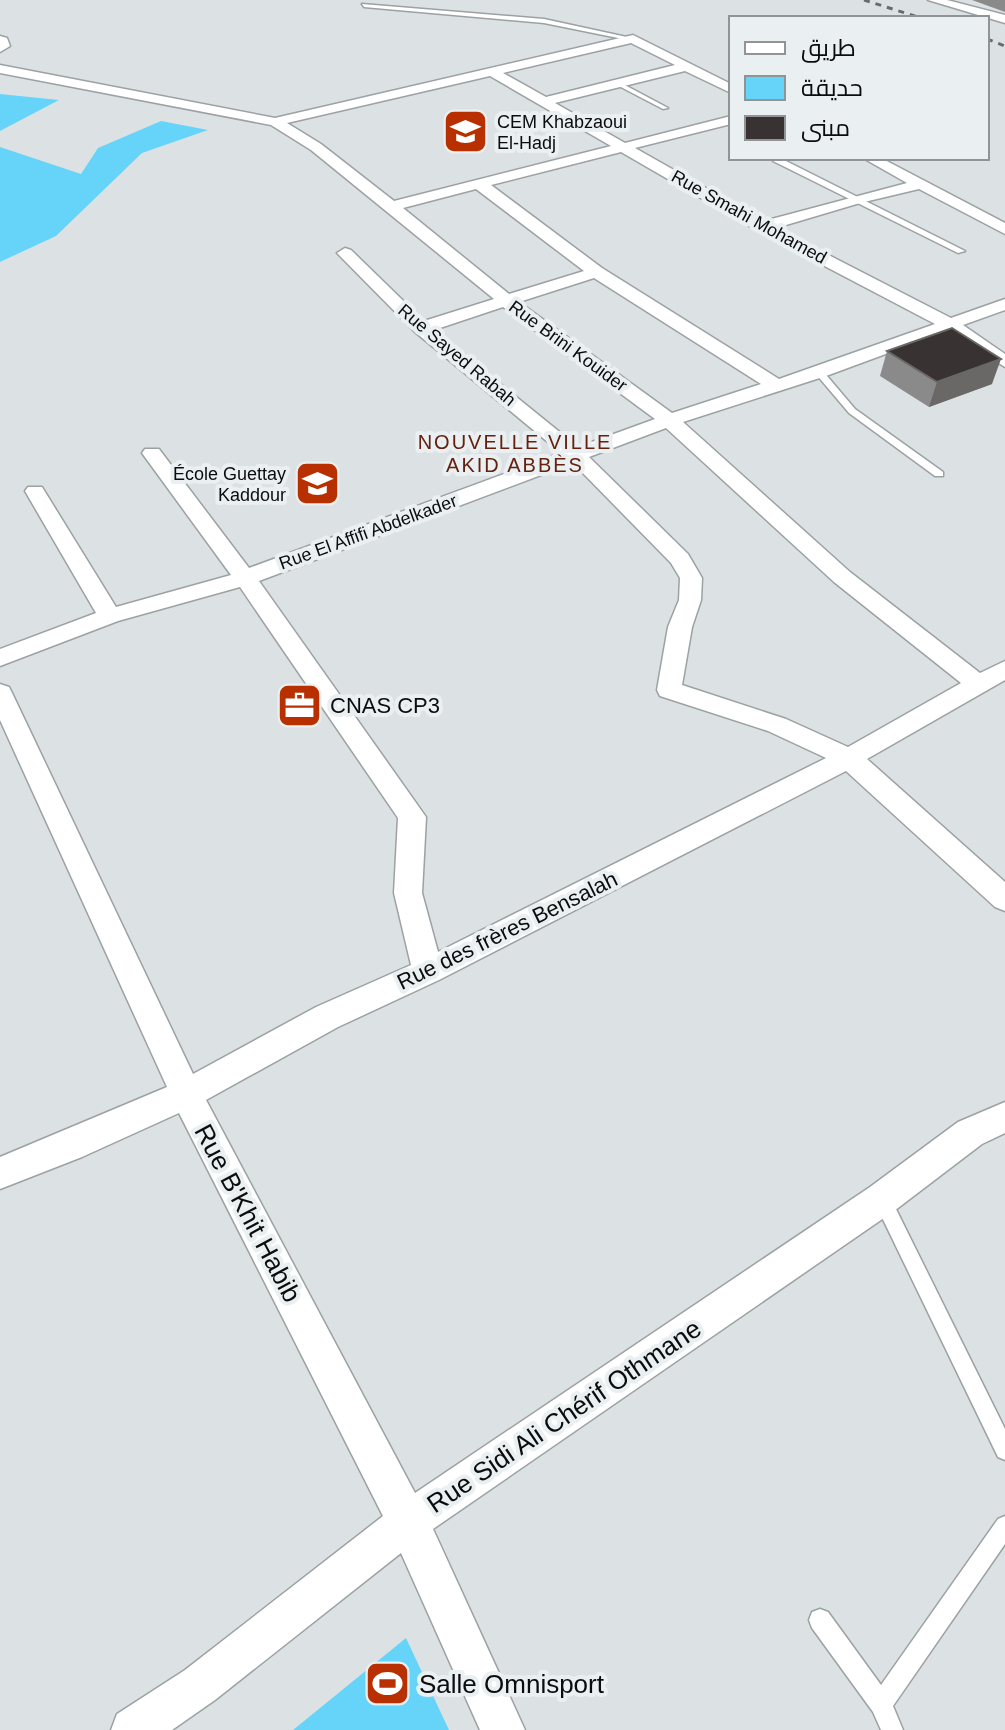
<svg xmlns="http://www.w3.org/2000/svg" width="1005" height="1730" font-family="Arial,Cairo,sans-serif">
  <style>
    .green { fill: #66d4f9 }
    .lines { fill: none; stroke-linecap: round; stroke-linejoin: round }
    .service-casing { stroke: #9ca1a3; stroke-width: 3 }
    .minor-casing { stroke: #9ca1a3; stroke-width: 3 }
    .primary-casing { stroke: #9ca1a3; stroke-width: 3 }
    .service { fill: #fff; fill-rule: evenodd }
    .minor { fill: #fff; fill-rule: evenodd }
    .primary { fill: #fff; fill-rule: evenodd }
    .rail { stroke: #696c6e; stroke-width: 3; stroke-dasharray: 6 6; stroke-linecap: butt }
    .wall { fill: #8a8a8b }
    .shaded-wall { fill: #696867 }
    .building { fill: #383332; stroke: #696867; stroke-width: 2 }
    .labels { text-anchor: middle; stroke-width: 8; stroke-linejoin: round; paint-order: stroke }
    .far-poi-label { font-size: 18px; fill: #0b0c0d; stroke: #eaeff2; text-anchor: start }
    .far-street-label { font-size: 18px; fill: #0b0c0d; stroke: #eaeff2 }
    .far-neighbourhood-label { font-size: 20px; letter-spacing: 2px; fill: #64210f; stroke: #eaeff2 }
    .poi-label { font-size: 22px; fill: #0b0c0d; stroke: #eaeff2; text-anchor: start }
    .street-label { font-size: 22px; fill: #0b0c0d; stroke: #eaeff2 }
    .near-street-label { font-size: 26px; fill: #0b0c0d; stroke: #eaeff2 }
    .near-poi-label { font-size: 26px; fill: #0b0c0d; stroke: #eaeff2; text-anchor: start }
  </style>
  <rect width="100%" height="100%" fill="#dce2e4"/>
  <!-- green -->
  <g class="green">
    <polygon points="0,94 59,100 0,131"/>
    <polygon points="161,121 208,130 142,153 56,236 0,262 0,147 81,174 98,148"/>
    <polygon points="406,1638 449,1730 293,1730"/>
  </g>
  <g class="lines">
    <defs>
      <g id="service">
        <polygon points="362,4 544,19 636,39 633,41 544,23 364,7"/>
        <polygon points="617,83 621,83 668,108 663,109 617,85"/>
        <polygon points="773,158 780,158 965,251 958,253 773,161"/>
        <polygon points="816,370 822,370 855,409 943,472 943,476 935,476 849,413 816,374"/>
        <polygon points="882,1191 888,1193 1005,1429 1005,1460 998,1457 876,1205 873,1199 876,1193"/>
        <polygon points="1005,1516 1005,1544 893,1706 903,1730 881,1730 873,1712 812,1628 809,1620 812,1612 820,1609 828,1612 881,1685 998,1519"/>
      </g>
      <g id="minor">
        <polygon points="928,0 947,0 1005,15 1005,23"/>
        <path d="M633,35l98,49v9l-46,-22 -130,32 70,40 106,-27v8l-96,24 129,73 143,-38 -44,-25h18l124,65v11l-86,-45 -59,14 -84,25 175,90 54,-19v11l-42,15 42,29v13l-57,-36 -122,45 -143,46 167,150 130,101 25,-12v19l-138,79 138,123v29l-10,-4 -149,-136 -407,209 -101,47 -132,73 209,393 455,-306 88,-65 47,-20v31l-23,11 -88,67 -461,318 92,201h-45l-79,-177 -186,147 -43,30h-61l6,-16 68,-44 198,-154 -204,-403 -97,44 -82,32v-32l167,-70 -167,-367v-36l9,3 3,6 181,381 123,-67 95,-42 -17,-72 4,-75 -158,-231 -122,34 -118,45v-17l96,-36 -71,-122 3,-4h14l74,120 115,-32 -89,-122 3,-4h14l90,119 312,-115 -146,-121 -78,-79 8,-5 6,2 73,71 70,-22 -183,-149 -40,-25 -271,-52v-8l275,53zM631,43l44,22 -129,32 -43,-24zM490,76l121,70 -217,55 -73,-57 -34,-21zM621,152l135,78 179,94 -156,55 -177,-111 -111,-83zM476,189l108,82 -75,23 -106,-86zM594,278l167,106 -89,29 -153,-111zM503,307l152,112 -77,28 -144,-117zM666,428l168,154 127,101 -113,64 -62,-28 -104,-34 10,-58 9,-27 1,-22 -14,-24 -99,-97zM573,463l98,100 9,15 -1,22 -11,27 -11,63 3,6 108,35 58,27 -388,194 -16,-59 4,-76 -167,-236z"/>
      </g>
      <polygon id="primary" points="0,36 7,38 10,46 0,52"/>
    </defs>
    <!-- service casing -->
    <use href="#service" class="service-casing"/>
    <!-- minor casing -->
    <use href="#minor" class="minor-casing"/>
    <!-- primary casing -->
    <use href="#primary" class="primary-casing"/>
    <!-- service -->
    <use href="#service" class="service"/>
    <!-- minor -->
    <use href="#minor" class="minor"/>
    <!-- primary -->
    <use href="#primary" class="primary"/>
    <!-- rail -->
    <g class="rail">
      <polyline points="864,0 921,18"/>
      <polyline points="987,39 1005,46"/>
    </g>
  </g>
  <!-- wall -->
  <g class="wall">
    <polygon points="972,0 1005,0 1005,12"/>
    <polygon points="887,351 992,384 929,407 880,376"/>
  </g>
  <!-- shaded-wall -->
  <polygon class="shaded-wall" points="1001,359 992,384 929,407 937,382"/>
  <!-- building -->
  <polygon class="building" points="952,328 1001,359 937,382 887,351"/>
  <!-- icons -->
  <defs>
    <symbol id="school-square" viewBox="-11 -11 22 22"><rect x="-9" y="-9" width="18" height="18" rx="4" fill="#b93000" stroke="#eaeff2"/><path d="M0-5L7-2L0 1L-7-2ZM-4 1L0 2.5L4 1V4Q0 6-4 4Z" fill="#fff"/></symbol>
    <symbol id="office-square" viewBox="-11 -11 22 22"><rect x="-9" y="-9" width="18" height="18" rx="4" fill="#b93000" stroke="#eaeff2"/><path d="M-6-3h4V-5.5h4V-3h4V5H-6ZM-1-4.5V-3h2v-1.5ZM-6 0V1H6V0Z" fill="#fff"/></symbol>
    <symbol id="stadium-square" viewBox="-11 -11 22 22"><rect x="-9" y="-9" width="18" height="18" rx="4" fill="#b93000" stroke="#eaeff2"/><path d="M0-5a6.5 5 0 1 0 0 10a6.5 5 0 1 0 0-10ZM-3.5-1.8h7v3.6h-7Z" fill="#fff"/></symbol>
  </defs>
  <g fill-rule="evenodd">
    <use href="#school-square" x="440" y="106" width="51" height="51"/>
    <use href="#school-square" x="292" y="458" width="51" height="51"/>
    <use href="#office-square" x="274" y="680" width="51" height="51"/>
    <use href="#stadium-square" x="362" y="1658" width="51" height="51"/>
  </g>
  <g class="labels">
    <!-- far-poi labels -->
    <g class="far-poi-label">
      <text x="497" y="128">CEM Khabzaoui<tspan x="497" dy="21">El-Hadj</tspan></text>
      <text x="286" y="480" text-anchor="end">École Guettay<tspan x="286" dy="21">Kaddour</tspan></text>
    </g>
    <!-- far-street labels -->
    <g class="far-street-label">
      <text transform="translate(749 217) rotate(29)" y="6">Rue Smahi Mohamed</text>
      <text transform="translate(568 346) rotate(36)" y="6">Rue Brini Kouider</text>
      <text transform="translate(457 355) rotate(40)" y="6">Rue Sayed Rabah</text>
      <text transform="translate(368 532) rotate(-20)" y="6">Rue El Affifi Abdelkader</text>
    </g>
    <!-- far-neighbourhood labels -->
    <g class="far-neighbourhood-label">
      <text x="515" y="449">NOUVELLE VILLE<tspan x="515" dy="23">AKID ABBÈS</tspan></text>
    </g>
    <!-- poi labels -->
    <g class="poi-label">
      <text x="330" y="713">CNAS CP3</text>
    </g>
    <!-- street labels -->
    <g class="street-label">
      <text transform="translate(507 930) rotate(-26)" y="8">Rue des frères Bensalah</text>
    </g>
    <!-- near-street labels -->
    <g class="near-street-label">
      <text transform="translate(248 1213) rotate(62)" y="9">Rue B'Khit Habib</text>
      <text transform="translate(564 1416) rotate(-34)" y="9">Rue Sidi Ali Chérif Othmane</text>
    </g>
    <!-- near-poi labels -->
    <g class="near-poi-label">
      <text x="419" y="1693">Salle Omnisport</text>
    </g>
  </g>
  <!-- legend -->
  <rect x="729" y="16" width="260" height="144" fill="#eaeff2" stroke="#919496" stroke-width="2"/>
  <rect x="745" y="42" width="40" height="12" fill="#ffffff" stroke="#919496" stroke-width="2"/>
  <text x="801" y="56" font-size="24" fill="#0b0c0d">طريق</text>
  <rect x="745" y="76" width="40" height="24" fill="#66d4f9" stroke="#919496" stroke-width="2"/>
  <text x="801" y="96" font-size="24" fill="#0b0c0d">حديقة</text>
  <rect x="745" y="116" width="40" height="24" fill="#383332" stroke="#919496" stroke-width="2"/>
  <text x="801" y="136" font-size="24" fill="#0b0c0d">مبنى</text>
</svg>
